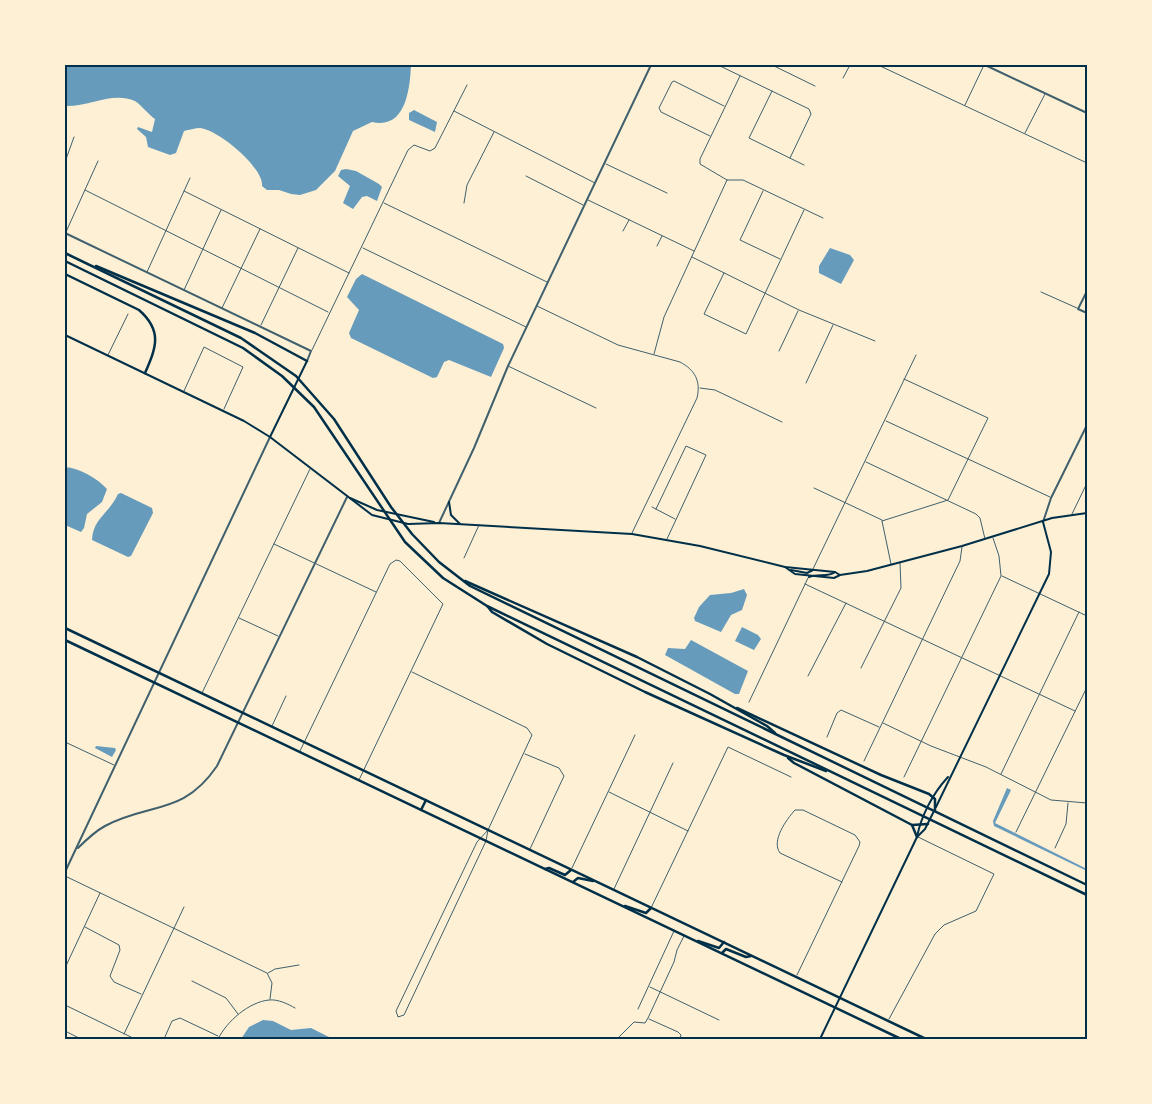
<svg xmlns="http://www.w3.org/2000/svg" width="1152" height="1104" font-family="'Work Sans',sans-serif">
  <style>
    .water { fill: #669bbc }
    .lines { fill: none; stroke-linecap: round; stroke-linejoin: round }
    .minor { stroke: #3f606c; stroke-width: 1 }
    .tertiary { stroke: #3f606c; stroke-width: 2 }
    .secondary { stroke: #003049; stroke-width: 2 }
    .trunk { stroke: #003049; stroke-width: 2.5 }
    .motorway { stroke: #003049; stroke-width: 2.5 }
    .neatline { fill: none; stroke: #003049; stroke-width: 2 }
  </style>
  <rect width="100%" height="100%" fill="#fdf0d5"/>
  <!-- water -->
  <g class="water">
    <path d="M70,65h341c-1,23 -5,65 -39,57l-19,9 -18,40 -19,19 -16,5 -9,-1 -12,-4h-12l-5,-4c2,-18 -43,-56 -62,-58 -5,0 -11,2 -16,3l-8,22 -6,2 -22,-8 -2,-10 -9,-8 1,-2 14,5 3,-13c-6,-4 -16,-16 -20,-18 -23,-10 -46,6 -70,5v-38z"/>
    <polygon points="414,110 437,122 435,132 409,120 409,113"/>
    <polygon points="346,169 356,171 379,184 382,187 377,201 367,196 362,197 353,209 343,203 350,186 338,176 341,170"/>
    <polygon points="830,248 850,255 854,260 841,284 819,273 819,266"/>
    <polygon points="362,274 503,344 504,348 491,377 449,360 444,362 437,377 433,378 351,338 349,333 359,310 347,297 356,279"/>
    <path d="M65,467c14,1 32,11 42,22l-5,13 -15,12 -3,14 -3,4 -16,-7z"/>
    <path d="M121,493l31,15 1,5 -22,43 -3,1 -36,-17c1,-22 17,-26 26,-46z"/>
    <polygon points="744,589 747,595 742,610 731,615 721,632 695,621 694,618 699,607 710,595 731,593"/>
    <polygon points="742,627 758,635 761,639 754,650 735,641"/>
    <polygon points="691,640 748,671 739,694 735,694 665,655 668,648 685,649"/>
    <polygon points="96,746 115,748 116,750 112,757 95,748"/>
    <polygon points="1007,788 1011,790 995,823 1087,869 1087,871 994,826 993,821"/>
    <polygon points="263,1020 273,1021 291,1030 311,1028 333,1039 241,1039 249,1027"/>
  </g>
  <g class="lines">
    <!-- minor -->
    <g class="minor">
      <polyline points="718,65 809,109 811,114 790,158"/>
      <polyline points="772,65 815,86"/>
      <polyline points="878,65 1087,163"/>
      <polyline points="740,76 700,159 700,164 727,180 743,180 823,218"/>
      <polyline points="843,78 850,65"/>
      <polyline points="772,91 749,138 804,165"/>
      <polyline points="965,105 984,65"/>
      <polyline points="454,111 595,183"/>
      <polyline points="1025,133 1045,94"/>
      <polyline points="710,136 661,112 659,108 672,82 674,81 724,106"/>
      <polyline points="65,162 74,137"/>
      <polyline points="606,164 667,193"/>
      <polyline points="526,176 583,205"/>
      <polyline points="85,190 328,312"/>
      <polyline points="184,191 349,273"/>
      <polyline points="763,191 740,240 780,259"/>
      <polyline points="588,200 694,251"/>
      <polyline points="384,203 547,282"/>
      <polyline points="464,203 467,185 494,132"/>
      <polyline points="623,231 629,220"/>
      <polyline points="66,232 98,161"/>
      <polyline points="657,246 662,236"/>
      <polyline points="363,248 526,327"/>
      <polyline points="692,257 799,310 875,341"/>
      <polyline points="147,272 190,178"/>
      <polyline points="724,273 704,314 746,334 804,210"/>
      <polyline points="184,290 221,210"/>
      <polyline points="1041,292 1077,308"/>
      <path d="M537,306l81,39 62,17c15,8 21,19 17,36l-65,135"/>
      <polyline points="222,308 260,229"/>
      <polyline points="261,325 298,248"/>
      <polyline points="312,350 408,150 414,145 430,151 435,148 467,85"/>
      <polyline points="779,351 798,311"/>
      <polyline points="654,354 664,317 727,180"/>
      <polyline points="108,355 128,314"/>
      <polyline points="508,366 596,408"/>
      <polyline points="806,383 833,325"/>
      <polyline points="700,388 715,390 782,422"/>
      <polyline points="184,391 204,347 243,367 224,409"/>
      <polyline points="886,421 1050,497"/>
      <polyline points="866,462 976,514 980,518 985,539"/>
      <polyline points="814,488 882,520"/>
      <polyline points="652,507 675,519"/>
      <polyline points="656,509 686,446 706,455 667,539"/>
      <polyline points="1072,514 1087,483"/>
      <polyline points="882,521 948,500 988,418 904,379"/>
      <polyline points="882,521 891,564"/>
      <polyline points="274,544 376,592"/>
      <polyline points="464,558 479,525"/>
      <polyline points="813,569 916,355"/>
      <polyline points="1002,576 1087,616"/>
      <polyline points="805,584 1075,711"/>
      <polyline points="239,618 278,636"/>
      <polyline points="861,668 901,588 900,563"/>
      <polyline points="412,672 527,728 532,735 488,830 486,841 404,1015 398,1017 396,1011 477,842 488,830"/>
      <polyline points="808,676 846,603"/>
      <polyline points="202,693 310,469"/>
      <polyline points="749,702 808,578"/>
      <polyline points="883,723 931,746 986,767 1051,800 1087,803"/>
      <polyline points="272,726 286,696"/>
      <polyline points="827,737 837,713 841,710 879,727"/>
      <polyline points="65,742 114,765"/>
      <polyline points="300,751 390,564 396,560 400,561 443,604 359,780"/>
      <polyline points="525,754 559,768 564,776 530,849"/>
      <polyline points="864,761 960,561 962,547"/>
      <polyline points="1001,774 1079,612"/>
      <polyline points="904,777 1001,576 999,556 993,538"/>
      <polyline points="609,792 688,831"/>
      <polyline points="1016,832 1087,687"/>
      <polyline points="1055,848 1066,824 1068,803"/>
      <polyline points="572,868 635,735"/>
      <polyline points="65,876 267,973 272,983 270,999"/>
      <polyline points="614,889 673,763"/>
      <polyline points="651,908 728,747 791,777"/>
      <polyline points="85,927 119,945 120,950 110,976 114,982 141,994"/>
      <polyline points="65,968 100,893"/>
      <polyline points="268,973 275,969 299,965"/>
      <path d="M797,975l62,-129 1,-4 -5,-7 -52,-25h-8c-9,10 -24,31 -15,43l62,29"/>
      <polyline points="192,981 226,998 238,1014"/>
      <polyline points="650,987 719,1020"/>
      <polyline points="65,1005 135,1039"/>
      <polyline points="638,1009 674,931"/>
      <polyline points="649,1019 678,1032 681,1035 680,1039"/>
      <polyline points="889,1019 935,934 944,925 976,911 994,874 918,837"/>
      <polyline points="65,1031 81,1039"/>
      <polyline points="124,1034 184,907"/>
      <polyline points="164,1039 172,1021 180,1018 218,1036"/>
      <path d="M218,1039c9,-18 31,-37 51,-39 9,-1 19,4 26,8"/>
      <polyline points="617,1039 634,1022 645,1023 648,1018 674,962 677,950 684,936"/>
    </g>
    <!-- tertiary -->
    <g class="tertiary">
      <polyline points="985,65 1087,113"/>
      <polyline points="65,233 311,351 307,361"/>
      <polyline points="1087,291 1078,309 1087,313"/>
      <polyline points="1043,522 1051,498 1087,425"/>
      <polyline points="439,523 474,448 508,366 651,65"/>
      <path d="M78,848c8,-8 16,-16 27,-22 45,-24 78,-10 112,-60l130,-269"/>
      <polyline points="65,872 270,437"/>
    </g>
    <!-- secondary -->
    <g class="secondary">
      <polyline points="65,335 244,421 270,437 372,515 408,524 439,523 632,534 700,546 785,567 835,572 840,575"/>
      <polyline points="270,437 307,361"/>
      <polyline points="350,498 377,510 434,522"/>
      <polyline points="449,502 451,515 460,524"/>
      <polyline points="785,567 795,574 834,578 840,575 867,571 962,546 1052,518 1087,513"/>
      <polyline points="791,570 807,573 813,570"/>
      <path d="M809,577c9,-4 19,1 26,-5"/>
      <polyline points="936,807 1049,574 1051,552 1043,522"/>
      <polyline points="918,836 925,829 934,811"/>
      <path d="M820,1039l97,-202c4,-21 16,-44 31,-60"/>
    </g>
    <!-- trunk -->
    <g class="trunk">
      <polyline points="65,628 926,1039"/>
      <polyline points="65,640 901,1039"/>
      <polyline points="421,810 426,800"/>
      <polyline points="545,869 549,868 565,875 571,870"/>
      <polyline points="573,882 578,878 593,881"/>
      <polyline points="625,906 646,913 651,908"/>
      <polyline points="698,941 719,948 724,942"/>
      <polyline points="722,953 726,949 746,957 751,956"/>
    </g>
    <!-- motorway -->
    <g class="motorway">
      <polyline points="65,253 241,338 296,376 334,419 391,507 412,534 439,562 470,586 1087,885"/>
      <polyline points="65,261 243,348 282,376 314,407 405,542 443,578 487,606 1087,895"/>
      <polyline points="96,266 255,333 307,361"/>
      <path d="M65,274l74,36c24,21 17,38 6,63"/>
      <polyline points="465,581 637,657 710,694 767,726 775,733"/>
      <polyline points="488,607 492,612 547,644 645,692 784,755 826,771"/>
      <polyline points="737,708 881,775 929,794 935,799 935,810"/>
      <polyline points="788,758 794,763 912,825 928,824"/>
      <polyline points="912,825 917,837"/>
    </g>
  </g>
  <!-- border -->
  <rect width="1152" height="1104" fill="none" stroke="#fdf0d5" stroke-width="132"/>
  <rect x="66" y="66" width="1020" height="972" class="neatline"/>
</svg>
